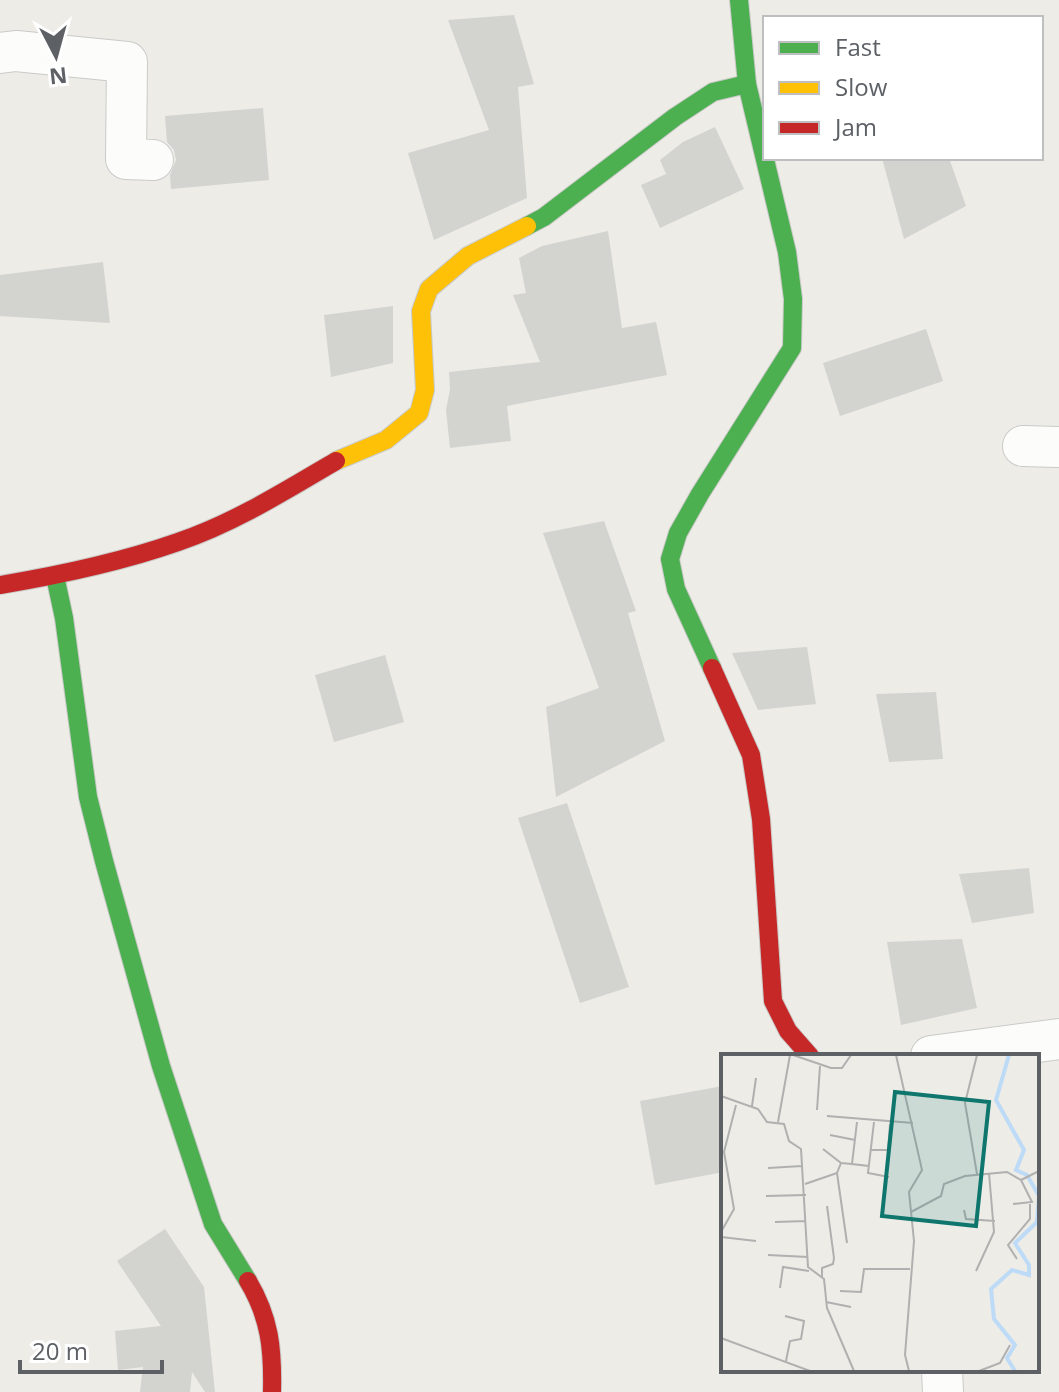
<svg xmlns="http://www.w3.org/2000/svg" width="1059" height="1392" font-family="'Open Sans',sans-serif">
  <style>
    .building { fill: #d3d3d0 }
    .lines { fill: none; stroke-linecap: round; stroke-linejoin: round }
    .street-casing { stroke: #cacaca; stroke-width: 42 }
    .fast-casing { stroke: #c9c9c7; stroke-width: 20 }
    .slow-casing { stroke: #c9c9c7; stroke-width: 20 }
    .jam-casing { stroke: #c9c9c7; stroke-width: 20 }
    .street { stroke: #fcfcfb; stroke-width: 40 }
    .fast { stroke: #4caf50; stroke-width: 18 }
    .slow { stroke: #ffc107; stroke-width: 18 }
    .jam { stroke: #c62828; stroke-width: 18 }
    .inset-river { fill: none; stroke: #bddaf6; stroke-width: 4 }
    .inset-road { fill: none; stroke: #afb0af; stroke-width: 2 }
    .view { fill: #0f766e; fill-opacity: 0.15; stroke: #0f766e; stroke-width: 4 }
    .inset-edge { fill: none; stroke: #5d6065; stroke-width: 4 }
  </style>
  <rect width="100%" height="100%" fill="#edece7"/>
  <!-- building -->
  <g class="building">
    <polygon points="514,15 534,84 518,87 527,198 434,240 408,153 489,130 448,20"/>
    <polygon points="263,108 269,180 171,189 170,175 176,160 174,150 167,142 165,116"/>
    <polygon points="715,127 744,189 660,228 641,185 666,174 660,160 683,142"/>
    <polygon points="882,158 949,158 966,206 904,239"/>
    <polygon points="608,231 622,328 656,322 667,375 507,406 511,441 450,448 446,410 450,389 449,372 540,362 513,295 526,293 519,258 542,246"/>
    <polygon points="103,262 110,323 0,316 0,275"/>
    <polygon points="393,306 393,363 331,377 324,315"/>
    <polygon points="926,329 943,381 840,416 823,363"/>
    <polygon points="604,521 636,611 628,613 665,741 556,797 546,707 599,688 543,533"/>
    <polygon points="807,647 816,704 758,710 732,653"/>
    <polygon points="385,655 404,722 334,742 315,675"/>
    <polygon points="936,692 943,759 889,762 876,694"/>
    <polygon points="567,803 629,987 580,1003 518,818"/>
    <polygon points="1029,868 1034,913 972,923 959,874"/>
    <polygon points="962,939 977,1008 901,1025 887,942"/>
    <polygon points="723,1086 723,1172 655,1185 640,1101"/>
    <polygon points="165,1229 204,1287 215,1392 205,1392 192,1372 190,1392 140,1392 143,1367 118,1370 115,1331 161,1326 117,1261"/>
  </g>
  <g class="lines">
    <defs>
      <g id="street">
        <polyline points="0,53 16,51 127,62 126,159 153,160"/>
        <polyline points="1023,446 1059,447"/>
        <polyline points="931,1056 1059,1039"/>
        <polyline points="942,1370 943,1392"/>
      </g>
      <g id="fast">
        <polyline points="527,226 544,217 675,117 713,92 747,84"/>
        <polyline points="55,576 64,618 88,797 104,861 161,1066 213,1224 248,1281"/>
        <polyline points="712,668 676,589 670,559 678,533 700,494 792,348 793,299 787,252 747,84 739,0"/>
      </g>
      <polyline id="slow" points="336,461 386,440 419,413 425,390 421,311 429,289 468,256 527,226"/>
      <g id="jam">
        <path d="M0,585c60,-10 121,-23 178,-43 56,-19 107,-51 158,-81"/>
        <polyline points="712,668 751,755 761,819 773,1001 788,1031 810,1056"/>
        <path d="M248,1281c22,37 25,68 24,111"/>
      </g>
    </defs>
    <!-- street casing -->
    <use href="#street" class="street-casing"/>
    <!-- fast casing -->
    <use href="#fast" class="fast-casing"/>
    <!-- slow casing -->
    <use href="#slow" class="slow-casing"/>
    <!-- jam casing -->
    <use href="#jam" class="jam-casing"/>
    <!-- street -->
    <use href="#street" class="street"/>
    <!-- fast -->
    <use href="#fast" class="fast"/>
    <!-- slow -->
    <use href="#slow" class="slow"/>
    <!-- jam -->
    <use href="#jam" class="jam"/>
  </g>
  <!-- overview -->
  <g transform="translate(721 1054)">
    <rect width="318" height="318" fill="#edece7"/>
    <path class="inset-river" d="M288,1l-13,45 28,50 -8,20 11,5 12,21 -2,26 -22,21 14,22v10l-17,-5 -21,19 3,30 21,26 -8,13 8,13"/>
    <path class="inset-road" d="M72,1l38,13h11l9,-13M175,1l26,115 -13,22 5,49 -9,114 4,16M0,42l37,13 9,13 17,2 5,17 12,8 7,118 16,12 3,29 27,63M31,52l4,-28M96,56l3,-44M106,62l86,7M57,68l12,-67M136,68l-5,42 17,2M153,68l-6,51 21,4M109,81l25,5M102,95l18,14 11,1M150,96h17l2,-26M120,109l-4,10 10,70M47,114l34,-2M256,120l-12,-71 12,-48M84,130l32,-11M45,142l40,-1M292,150l19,-2 -11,-22M243,156l2,9 29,2M190,158l30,-16 3,-12 21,-8 42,-4 14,8 18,-9M54,168l31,-1M0,178l13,-23 -10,-57 12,-47M0,183l35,4M47,201l40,2M296,205l-9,-14 22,-26v-15M255,217l18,-39 -5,-59M101,223v-9l11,-4 1,-6 -7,-52M59,234l3,-21 26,4M119,237l21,1 3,-23h46M105,248l25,5M64,262l19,5 -3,18 -11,2 -4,20M0,284l89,33M258,317l21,-8 10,-18"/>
    <path class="view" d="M174,38l94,10 -13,124 -94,-10z"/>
    <rect width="318" height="318" class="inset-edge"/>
  </g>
  <!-- legend -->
  <rect x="763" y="16" width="280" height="144" fill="#ffffff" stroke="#bebfc1" stroke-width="2"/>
  <rect x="779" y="42" width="40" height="12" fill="#4caf50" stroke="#bebfc1" stroke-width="2"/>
  <text x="835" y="56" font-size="24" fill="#5d6065">Fast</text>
  <rect x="779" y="82" width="40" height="12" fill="#ffc107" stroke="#bebfc1" stroke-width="2"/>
  <text x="835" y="96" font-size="24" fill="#5d6065">Slow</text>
  <rect x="779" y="122" width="40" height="12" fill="#c62828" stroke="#bebfc1" stroke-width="2"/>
  <text x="835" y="136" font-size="24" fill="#5d6065">Jam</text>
  <!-- north arrow -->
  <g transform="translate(56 56) rotate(174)" stroke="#ffffff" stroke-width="6" paint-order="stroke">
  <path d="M0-6L14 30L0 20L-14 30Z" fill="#5d6065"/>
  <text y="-12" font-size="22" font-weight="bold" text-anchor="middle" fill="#5d6065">N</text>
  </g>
  <!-- scale -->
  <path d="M20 1360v12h142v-12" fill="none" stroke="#5d6065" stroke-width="4"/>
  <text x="32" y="1360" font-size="24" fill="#5d6065" stroke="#ffffff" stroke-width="6" paint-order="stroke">20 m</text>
</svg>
